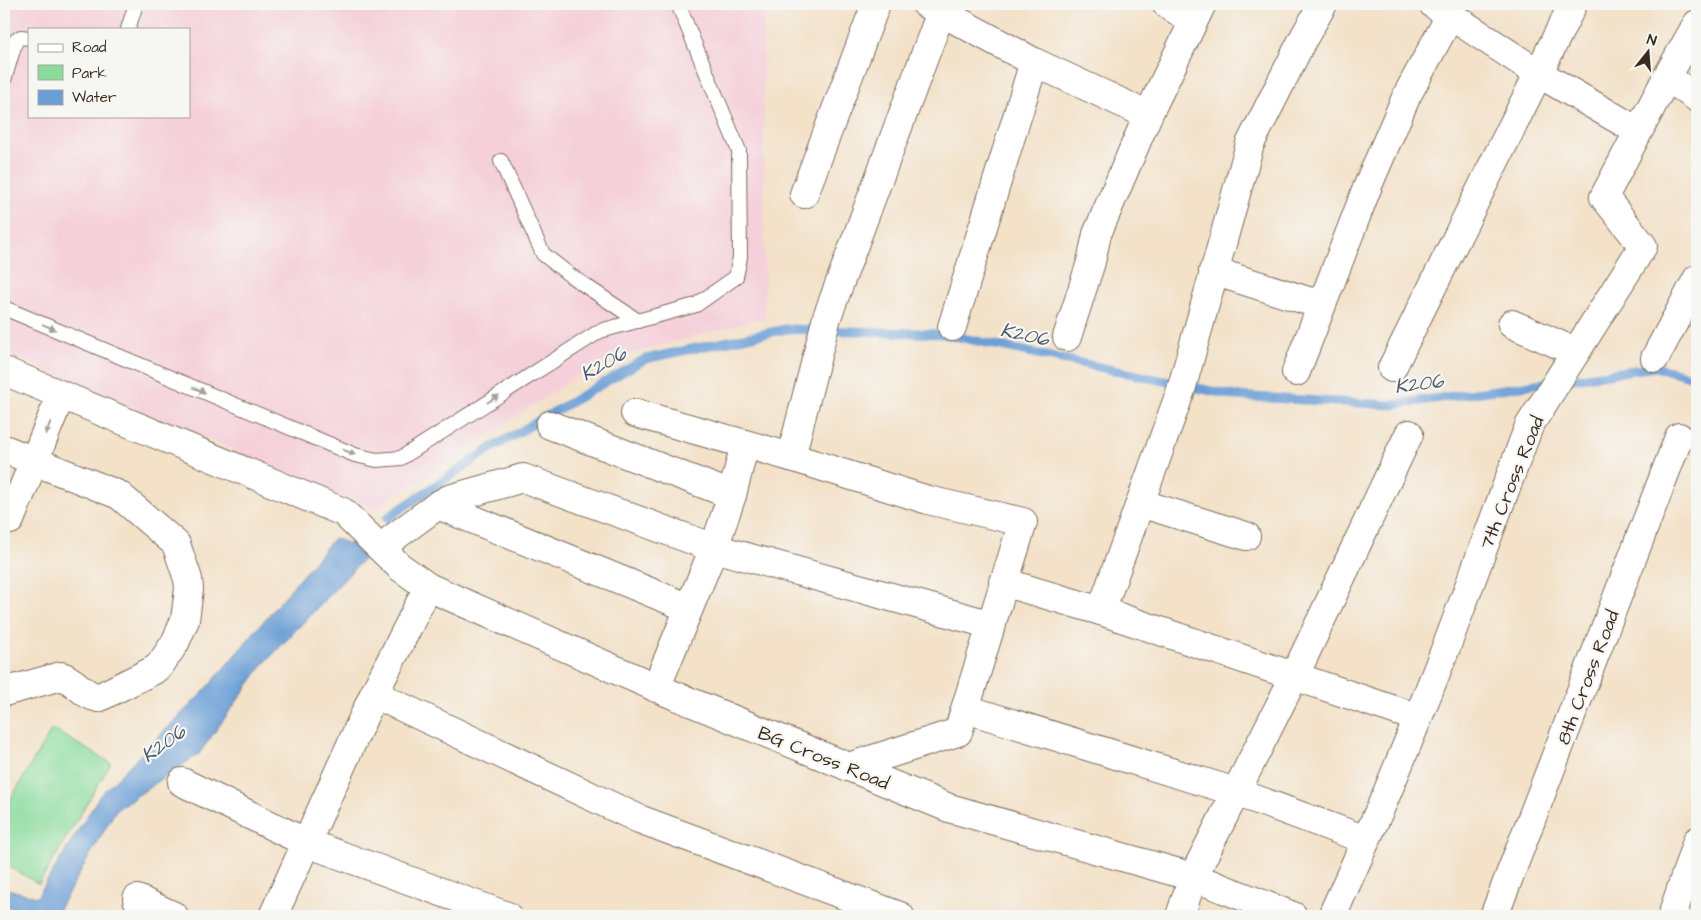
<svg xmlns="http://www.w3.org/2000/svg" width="1701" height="920" font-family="'Architects Daughter',sans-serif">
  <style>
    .built { fill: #f5cfda; fill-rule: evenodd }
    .green { fill: #8adc9c; stroke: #62835d }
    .water { fill: #6b9ed6; stroke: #53647a }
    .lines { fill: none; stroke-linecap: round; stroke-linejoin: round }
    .stream { stroke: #6b9ed6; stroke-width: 9 }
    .lane-casing { stroke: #7b6a5a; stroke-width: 16 }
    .street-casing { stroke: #7b6a5a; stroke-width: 30 }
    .lane { stroke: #fff; stroke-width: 14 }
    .street { stroke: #fff; stroke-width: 28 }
    .oneway { fill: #a79f9a }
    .labels { text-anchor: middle; stroke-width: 4.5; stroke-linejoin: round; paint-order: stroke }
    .street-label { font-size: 19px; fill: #3b2a1e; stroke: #f6f6f2 }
    .water-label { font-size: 20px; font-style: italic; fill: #4e5868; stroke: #f6f6f2 }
  </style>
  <rect width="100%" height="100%" fill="#f6f6f2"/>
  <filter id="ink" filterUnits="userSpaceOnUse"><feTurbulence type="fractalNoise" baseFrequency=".02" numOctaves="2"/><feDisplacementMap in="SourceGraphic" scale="10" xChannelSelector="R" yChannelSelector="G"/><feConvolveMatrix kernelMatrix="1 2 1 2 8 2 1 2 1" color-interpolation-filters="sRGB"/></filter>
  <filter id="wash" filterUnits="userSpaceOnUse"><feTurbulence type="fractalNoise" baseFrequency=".0096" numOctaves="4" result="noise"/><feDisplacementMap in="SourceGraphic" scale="20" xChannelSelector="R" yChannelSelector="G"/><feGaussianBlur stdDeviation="1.12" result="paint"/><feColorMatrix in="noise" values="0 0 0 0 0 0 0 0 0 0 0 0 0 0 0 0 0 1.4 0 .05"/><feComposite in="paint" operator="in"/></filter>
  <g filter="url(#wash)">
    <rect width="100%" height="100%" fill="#f3e1c8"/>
    <!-- built -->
    <path class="built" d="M4,4h759l2,313 -170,47 -221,146 -370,-158zM29,29h160v87h-160z"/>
    <!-- green -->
    <polygon class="green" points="52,729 111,763 39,884 4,864 4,810"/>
    <!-- water -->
    <polygon class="water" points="334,538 370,552 262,666 199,754 116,810 55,916 39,916 4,906 4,888 37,897 100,795 207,688"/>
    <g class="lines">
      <!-- stream -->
      <g class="stream">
        <polyline points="1566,380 1655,367 1697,378"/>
        <polyline points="387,518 490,449 645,359 786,329 944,334 1235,396 1392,405 1550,382"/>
      </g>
    </g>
  </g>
  <g filter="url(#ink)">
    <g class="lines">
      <defs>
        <g id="lane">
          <polyline points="128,29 136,4"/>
          <polyline points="4,80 16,40 21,37 29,38"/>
          <polyline points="501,161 543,254 571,276 638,321"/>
          <polyline points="4,308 355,455 377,460 401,458 600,331 696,305 736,277 740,257 739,151 678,4"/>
        </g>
        <g id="street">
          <polyline points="926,4 1034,62 1148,115"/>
          <polyline points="1167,4 1192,21"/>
          <polyline points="1433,4 1538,73 1638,131"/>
          <polyline points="1697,24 1667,77 1697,98"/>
          <polyline points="804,194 876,4"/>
          <polyline points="1213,271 1321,305"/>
          <polyline points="1512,324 1576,352"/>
          <polyline points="952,327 1034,62"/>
          <polyline points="1067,337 1091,262 1097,234 1148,115 1202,4"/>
          <polyline points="1655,358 1697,279"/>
          <polyline points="1392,368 1573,4"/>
          <polyline points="4,371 343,512 400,567 428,587 664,691 949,808 1193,877 1293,916"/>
          <polyline points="1296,372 1369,183 1407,95 1450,16"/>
          <polyline points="635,413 791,457 928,500 1023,522 958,732 848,767"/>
          <polyline points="550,425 732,495"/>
          <path d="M4,449l115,46 57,49 12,35 1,10 -4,31 -10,23 -15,22 -6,5 -56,28c-15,-3 -23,-18 -37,-22l-57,16"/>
          <polyline points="791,457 827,317 944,4"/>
          <polyline points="1140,503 1246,536"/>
          <polyline points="438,505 689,608"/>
          <polyline points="4,521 10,520 61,395"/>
          <polyline points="393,538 438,505 449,499 523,478 714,548 992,625"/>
          <polyline points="1003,582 1101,611 1418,718"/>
          <polyline points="1101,611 1181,390 1250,144 1303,39 1323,4"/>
          <polyline points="656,688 714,548 732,495 745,444"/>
          <polyline points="374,694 639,819 900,916"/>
          <polyline points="966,709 1236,792 1366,840"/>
          <polyline points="182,782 307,843 507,916"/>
          <polyline points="137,899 174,916"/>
          <polyline points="273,916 374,694 428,587"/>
          <polyline points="1180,916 1193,877 1294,677 1409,434"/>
          <polyline points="1332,916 1384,800 1418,718 1447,645 1529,426 1643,246 1604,197 1667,77"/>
          <polyline points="1494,916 1679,437"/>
          <polyline points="1672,916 1697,841"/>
        </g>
      </defs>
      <!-- lane casing -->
      <use href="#lane" class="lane-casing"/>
      <!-- street casing -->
      <use href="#street" class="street-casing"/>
      <!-- lane -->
      <use href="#lane" class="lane"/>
      <!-- street -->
      <use href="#street" class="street"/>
    </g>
    <!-- one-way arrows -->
    <defs><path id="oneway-solid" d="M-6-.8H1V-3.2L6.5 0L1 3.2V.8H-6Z" transform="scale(1.25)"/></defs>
    <g class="oneway">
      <use href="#oneway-solid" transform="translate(49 327) rotate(23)"/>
      <use href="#oneway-solid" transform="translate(199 390) rotate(23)"/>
      <use href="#oneway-solid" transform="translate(493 399) rotate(-32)"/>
      <use href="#oneway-solid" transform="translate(48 428) rotate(112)"/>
      <use href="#oneway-solid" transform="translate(349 452) rotate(21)"/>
    </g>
  </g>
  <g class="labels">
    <!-- street labels -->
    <g class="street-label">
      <text transform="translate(1511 482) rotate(-68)" y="7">7th Cross Road</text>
      <text transform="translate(1587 677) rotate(-69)" y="7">8th Cross Road</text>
      <text transform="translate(824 757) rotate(22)" y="7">BG Cross Road</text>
    </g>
    <!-- water labels -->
    <g class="water-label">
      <text transform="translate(1025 334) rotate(12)" y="7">K206</text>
      <text transform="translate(603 363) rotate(-30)" y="7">K206</text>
      <text transform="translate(1419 383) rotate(-7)" y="7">K206</text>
      <text transform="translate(163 743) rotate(-36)" y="7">K206</text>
    </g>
  </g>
  <!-- margin -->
  <rect width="1701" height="920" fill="none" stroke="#f6f6f2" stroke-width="20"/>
  <!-- legend -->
  <rect x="28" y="28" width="162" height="90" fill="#f6f6f2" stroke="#aba49d"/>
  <rect x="38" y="44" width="25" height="8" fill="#ffffff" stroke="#aba49d"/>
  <text x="72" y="52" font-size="15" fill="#3b2a1e">Road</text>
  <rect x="38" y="65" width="25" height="15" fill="#8adc9c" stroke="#aba49d"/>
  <text x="72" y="78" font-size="15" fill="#3b2a1e">Park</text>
  <rect x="38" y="90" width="25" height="15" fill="#6b9ed6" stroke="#aba49d"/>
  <text x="72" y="102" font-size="15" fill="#3b2a1e">Water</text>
  <!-- north arrow -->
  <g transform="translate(1648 52) rotate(17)" stroke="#f6f6f2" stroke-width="4" paint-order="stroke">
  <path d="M0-4L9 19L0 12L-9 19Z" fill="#3b2a1e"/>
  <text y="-8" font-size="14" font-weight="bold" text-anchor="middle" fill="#3b2a1e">N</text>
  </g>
</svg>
